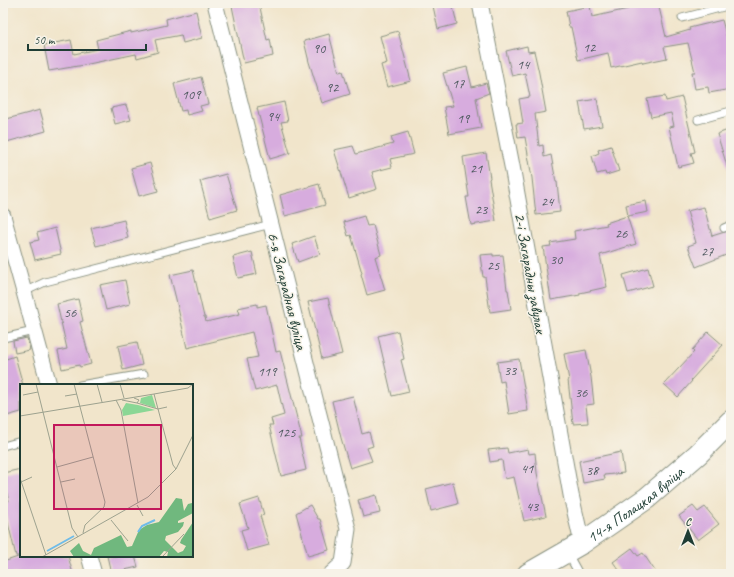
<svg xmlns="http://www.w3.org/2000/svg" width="734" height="577" font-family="Caveat,sans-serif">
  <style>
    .building { fill: #d7acde }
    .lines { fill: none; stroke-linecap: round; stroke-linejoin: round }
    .lane-casing { stroke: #889180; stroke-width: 9 }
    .street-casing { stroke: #889180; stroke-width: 17 }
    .secondary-casing { stroke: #889180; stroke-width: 23 }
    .lane { stroke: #fff; stroke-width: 7 }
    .street { stroke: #fff; stroke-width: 15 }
    .secondary { stroke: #fff; stroke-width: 21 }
    .labels { text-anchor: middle; stroke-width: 3; stroke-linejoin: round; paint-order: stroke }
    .number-label { font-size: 14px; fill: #4d595e }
    .street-label { font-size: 16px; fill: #1f3d34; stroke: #f7f3e8 }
    .inset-river { fill: none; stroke: #6fbce9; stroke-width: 2 }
    .inset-road { fill: none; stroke: #9da28f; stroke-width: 1 }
    .view { fill: #c2185b; fill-opacity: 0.15; stroke: #c2185b; stroke-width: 2 }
    .inset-edge { fill: none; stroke: #1f3d34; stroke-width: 2 }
  </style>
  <rect width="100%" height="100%" fill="#f7f3e8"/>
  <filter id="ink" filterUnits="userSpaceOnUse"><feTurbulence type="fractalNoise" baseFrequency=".025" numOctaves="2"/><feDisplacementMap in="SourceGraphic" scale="8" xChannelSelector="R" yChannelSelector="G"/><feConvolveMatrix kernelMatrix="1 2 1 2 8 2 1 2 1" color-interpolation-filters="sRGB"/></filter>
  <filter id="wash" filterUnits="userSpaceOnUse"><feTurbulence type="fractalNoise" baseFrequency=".012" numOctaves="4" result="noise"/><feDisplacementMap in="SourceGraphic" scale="16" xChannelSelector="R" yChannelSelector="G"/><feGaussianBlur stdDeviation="0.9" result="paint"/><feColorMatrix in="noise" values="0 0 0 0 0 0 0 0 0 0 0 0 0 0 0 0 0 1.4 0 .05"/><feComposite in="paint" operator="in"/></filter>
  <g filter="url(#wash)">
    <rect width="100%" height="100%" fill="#f1e5cb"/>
    <g id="blocks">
      <!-- building -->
      <g class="building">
        <polygon points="246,3 259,3 267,40 270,39 273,56 244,63 232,6"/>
        <polygon points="447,3 452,3 457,24 438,29 433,6"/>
        <polygon points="627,3 658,3 666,37 690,30 689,28 722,20 728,42 731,41 731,89 709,93 708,87 695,89 692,72 695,72 688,43 664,47 667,58 643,63 642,61 611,68 608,53 578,60 571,27 569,27 566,11 590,6 592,17 628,9"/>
        <polygon points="196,11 202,38 183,43 181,35 155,40 158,52 137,58 136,54 79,66 78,66 49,71 44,45 71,40 74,54 98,49 96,40 131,31 131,33 167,25 166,19"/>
        <polygon points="398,31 411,81 387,87 381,65 387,63 380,36"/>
        <polygon points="329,34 339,72 343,71 350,94 322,103 309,62 304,41"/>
        <polygon points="527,46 528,52 534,51 539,73 546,112 535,114 539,146 543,145 544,157 551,155 556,182 557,182 560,212 536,215 532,178 525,137 518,138 516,124 523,123 519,99 530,97 525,73 512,76 506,51"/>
        <polygon points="467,67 472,87 486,83 489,93 476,98 481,128 449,134 444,107 453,106 443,73"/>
        <polygon points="201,77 208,104 200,106 202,111 187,115 186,110 181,111 174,84"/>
        <polygon points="665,96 666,101 682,97 695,152 691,153 694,163 678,167 669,127 674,126 671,113 651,117 647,99"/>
        <polygon points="597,99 602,126 584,129 579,102"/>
        <polygon points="284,102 288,121 281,122 290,153 270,159 257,108"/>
        <polygon points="126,105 131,120 115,124 111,108"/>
        <polygon points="40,110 46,131 3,143 3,120"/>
        <polygon points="731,129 731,169 728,169 717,134"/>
        <polygon points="408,132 414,154 390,159 392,167 372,172 377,189 349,198 334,150 353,146 356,154 393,144 391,137"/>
        <polygon points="611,146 619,171 606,175 605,172 597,174 592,156 599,153 598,150"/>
        <polygon points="486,153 490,178 489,179 496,221 471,225 466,197 469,197 463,157"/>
        <polygon points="150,163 158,191 139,196 131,168"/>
        <polygon points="226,174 237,210 210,218 200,181"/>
        <polygon points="319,184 325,205 285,216 280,195"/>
        <polygon points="646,201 648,212 628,216 626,205"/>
        <polygon points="704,207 712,236 731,230 731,253 696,267 688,246 696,243 687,211"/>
        <polygon points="364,216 367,226 373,225 381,255 375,257 385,290 367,295 361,274 362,273 351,235 348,236 344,222"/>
        <polygon points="627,216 636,244 600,255 607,287 580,293 580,295 551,300 543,247 551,246 550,243 575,239 574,231 607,225 606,223"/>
        <polygon points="124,220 128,238 96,246 91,228"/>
        <polygon points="55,228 61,254 35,260 30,242 39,240 37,233"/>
        <polygon points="314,236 320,254 298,262 292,244"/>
        <polygon points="252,252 257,274 238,278 233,257"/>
        <polygon points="493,254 493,256 503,255 507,290 508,290 511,309 490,312 485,277 483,277 480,255"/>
        <polygon points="648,268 653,286 628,293 623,275"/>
        <polygon points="193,270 204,317 205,317 206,322 240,314 238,308 257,304 257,307 266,305 276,352 280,351 302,438 299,438 306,470 281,476 269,425 273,425 271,419 284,415 277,385 255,391 247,359 258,357 252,332 187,348 176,299 170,275"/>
        <polygon points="125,280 130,304 106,310 100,285"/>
        <polygon points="328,298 342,354 322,359 308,302"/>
        <polygon points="78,299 83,321 80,322 91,364 80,367 79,365 62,369 58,351 67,349 57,304"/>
        <polygon points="398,331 404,359 401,360 409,392 392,396 378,336"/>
        <polygon points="708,332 723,345 691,380 692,381 678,397 664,384 694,352 692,350"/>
        <polygon points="27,338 30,350 15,353 13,341"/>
        <polygon points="137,342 142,365 123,370 118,346"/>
        <polygon points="586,350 591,377 594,404 586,405 588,423 573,424 568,380 569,380 564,354"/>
        <polygon points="15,356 23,385 21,385 21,412 3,417 3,360"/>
        <polygon points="519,359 528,411 509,414 504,381 500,382 497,362"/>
        <polygon points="353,396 362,434 369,432 373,446 367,448 372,461 350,468 341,438 332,401"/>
        <polygon points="507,448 508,453 528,449 529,454 535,453 537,473 546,516 524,521 514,477 505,479 502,460 490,462 488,450"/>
        <polygon points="621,452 624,473 604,475 605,479 583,483 579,461"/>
        <polygon points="21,469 21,556 16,556 3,502 9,501 3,479 3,473"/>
        <polygon points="453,482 458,504 431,511 426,489"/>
        <polygon points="376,495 380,513 363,517 358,500"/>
        <polygon points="259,498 264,515 260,516 269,545 247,551 241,530 248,528 240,504"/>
        <polygon points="310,505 318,519 320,519 329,550 308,556 296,513"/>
        <polygon points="693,506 698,512 705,507 719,524 698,540 679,516"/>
        <polygon points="632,548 638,556 643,553 657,574 622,574 613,562"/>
        <polygon points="21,556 68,556 73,574 3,574 3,562"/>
        <polygon points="107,556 135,556 138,567 111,573"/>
      </g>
    </g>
  </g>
  <g filter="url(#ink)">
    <use href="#blocks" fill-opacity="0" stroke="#889180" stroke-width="1"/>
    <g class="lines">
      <defs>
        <g id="lane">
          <polyline points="682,18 731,5"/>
          <polyline points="698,120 731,111"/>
          <polyline points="724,228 731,225"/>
          <polyline points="24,292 45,282 271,224"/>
          <polyline points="3,338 34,331"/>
          <polyline points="80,385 144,374"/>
          <polyline points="3,446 21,441"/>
          <polyline points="568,554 579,574"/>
        </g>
        <g id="street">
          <polyline points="215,3 348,529 343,563 331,574"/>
          <polyline points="480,3 512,166 571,495 582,543"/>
          <polyline points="3,216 24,292 49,385"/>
          <polyline points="89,556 94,574"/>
        </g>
        <g id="secondary">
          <path id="s1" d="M528,574l54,-31 65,-45 51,-44 33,-33"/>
        </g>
      </defs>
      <!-- lane casing -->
      <use href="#lane" class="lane-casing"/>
      <!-- street casing -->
      <use href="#street" class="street-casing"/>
      <!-- secondary casing -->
      <use href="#secondary" class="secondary-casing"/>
      <!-- lane -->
      <use href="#lane" class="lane"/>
      <!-- street -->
      <use href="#street" class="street"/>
      <!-- secondary -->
      <use href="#secondary" class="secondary"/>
    </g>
  </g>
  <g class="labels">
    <!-- number labels -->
    <g class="number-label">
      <text x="589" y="52">12</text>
      <text x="319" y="53">90</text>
      <text x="523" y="69">14</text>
      <text x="458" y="88">17</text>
      <text x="332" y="92">92</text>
      <text x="191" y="99">109</text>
      <text x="273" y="121">94</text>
      <text x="463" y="123">19</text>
      <text x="476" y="173">21</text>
      <text x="547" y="206">24</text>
      <text x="481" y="214">23</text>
      <text x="621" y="238">26</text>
      <text x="707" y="256">27</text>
      <text x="556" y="264">30</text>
      <text x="493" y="270">25</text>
      <text x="70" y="317">56</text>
      <text x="510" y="375">33</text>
      <text x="267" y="376">119</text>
      <text x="581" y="397">36</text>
      <text x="286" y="437">125</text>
      <text x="527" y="473">41</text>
      <text x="592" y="475">38</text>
      <text x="532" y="511">43</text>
    </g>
    <!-- street labels -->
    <g class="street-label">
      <text transform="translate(531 273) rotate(80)" y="6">2-і Загарадны завулак</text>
      <text transform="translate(288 291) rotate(76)" y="6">6-я Загарадная вуліца</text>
      <text dy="6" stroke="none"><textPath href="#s1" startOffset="128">14-я Полацкая вуліца</textPath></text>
    </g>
  </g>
  <!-- overview -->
  <g transform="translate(20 384)">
    <rect width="173" height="173" fill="#f1e5cb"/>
    <path d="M132,11l4,13 -16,-5 1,-5zM106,19l12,2 17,5 -32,6 -1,-6z" fill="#8bd795"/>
    <path d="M156,114l6,1 2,12 4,-7 4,-1 1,10 -15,8v2l6,-1 -1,4 -5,6 -12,4 -1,4 13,13 5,-2 3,-5 -6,-3 1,-3 12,-18v35h-26l1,-5 -4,-1 -5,6h-85l-4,-6 9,-8 4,8 8,4 3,-7 27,-13 6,12 5,-1 7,-16 8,-5 12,-3z" fill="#70b87e"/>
    <path class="inset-river" d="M118,148l4,-6 13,-6M27,167l27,-15"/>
    <path class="inset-road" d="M16,0l36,144 6,9M54,0l31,118 -1,5 -19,18 -2,8M77,0l5,18M100,0l4,14M134,10l19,71 3,4M3,11l15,-3M45,12l12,-2M96,16l5,10 17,93M102,16l15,3 2,-3 -5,-2M117,19l21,6 9,-2M0,32l134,-22 34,-6 5,-4M37,83l36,-10M0,94l26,77M1,98l11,-5M41,98l14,-3M117,121l6,11M91,136l17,21M22,173l106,-60 28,-28 17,-34M142,173l22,-23"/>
    <path class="view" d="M34,41h107v84h-107z"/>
    <rect width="173" height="173" class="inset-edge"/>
  </g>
  <!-- margin -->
  <rect width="734" height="577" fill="none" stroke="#f7f3e8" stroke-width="16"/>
  <!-- north arrow -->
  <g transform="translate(688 531)" stroke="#f7f3e8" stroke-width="3" paint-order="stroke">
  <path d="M0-3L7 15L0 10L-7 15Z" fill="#1f3d34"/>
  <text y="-6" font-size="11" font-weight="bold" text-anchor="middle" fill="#1f3d34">С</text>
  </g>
  <!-- scale -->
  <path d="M28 44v6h118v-6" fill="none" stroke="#1f3d34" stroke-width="2"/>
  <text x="34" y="44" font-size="12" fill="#1f3d34" stroke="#f7f3e8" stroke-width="3" paint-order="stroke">50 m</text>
</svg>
